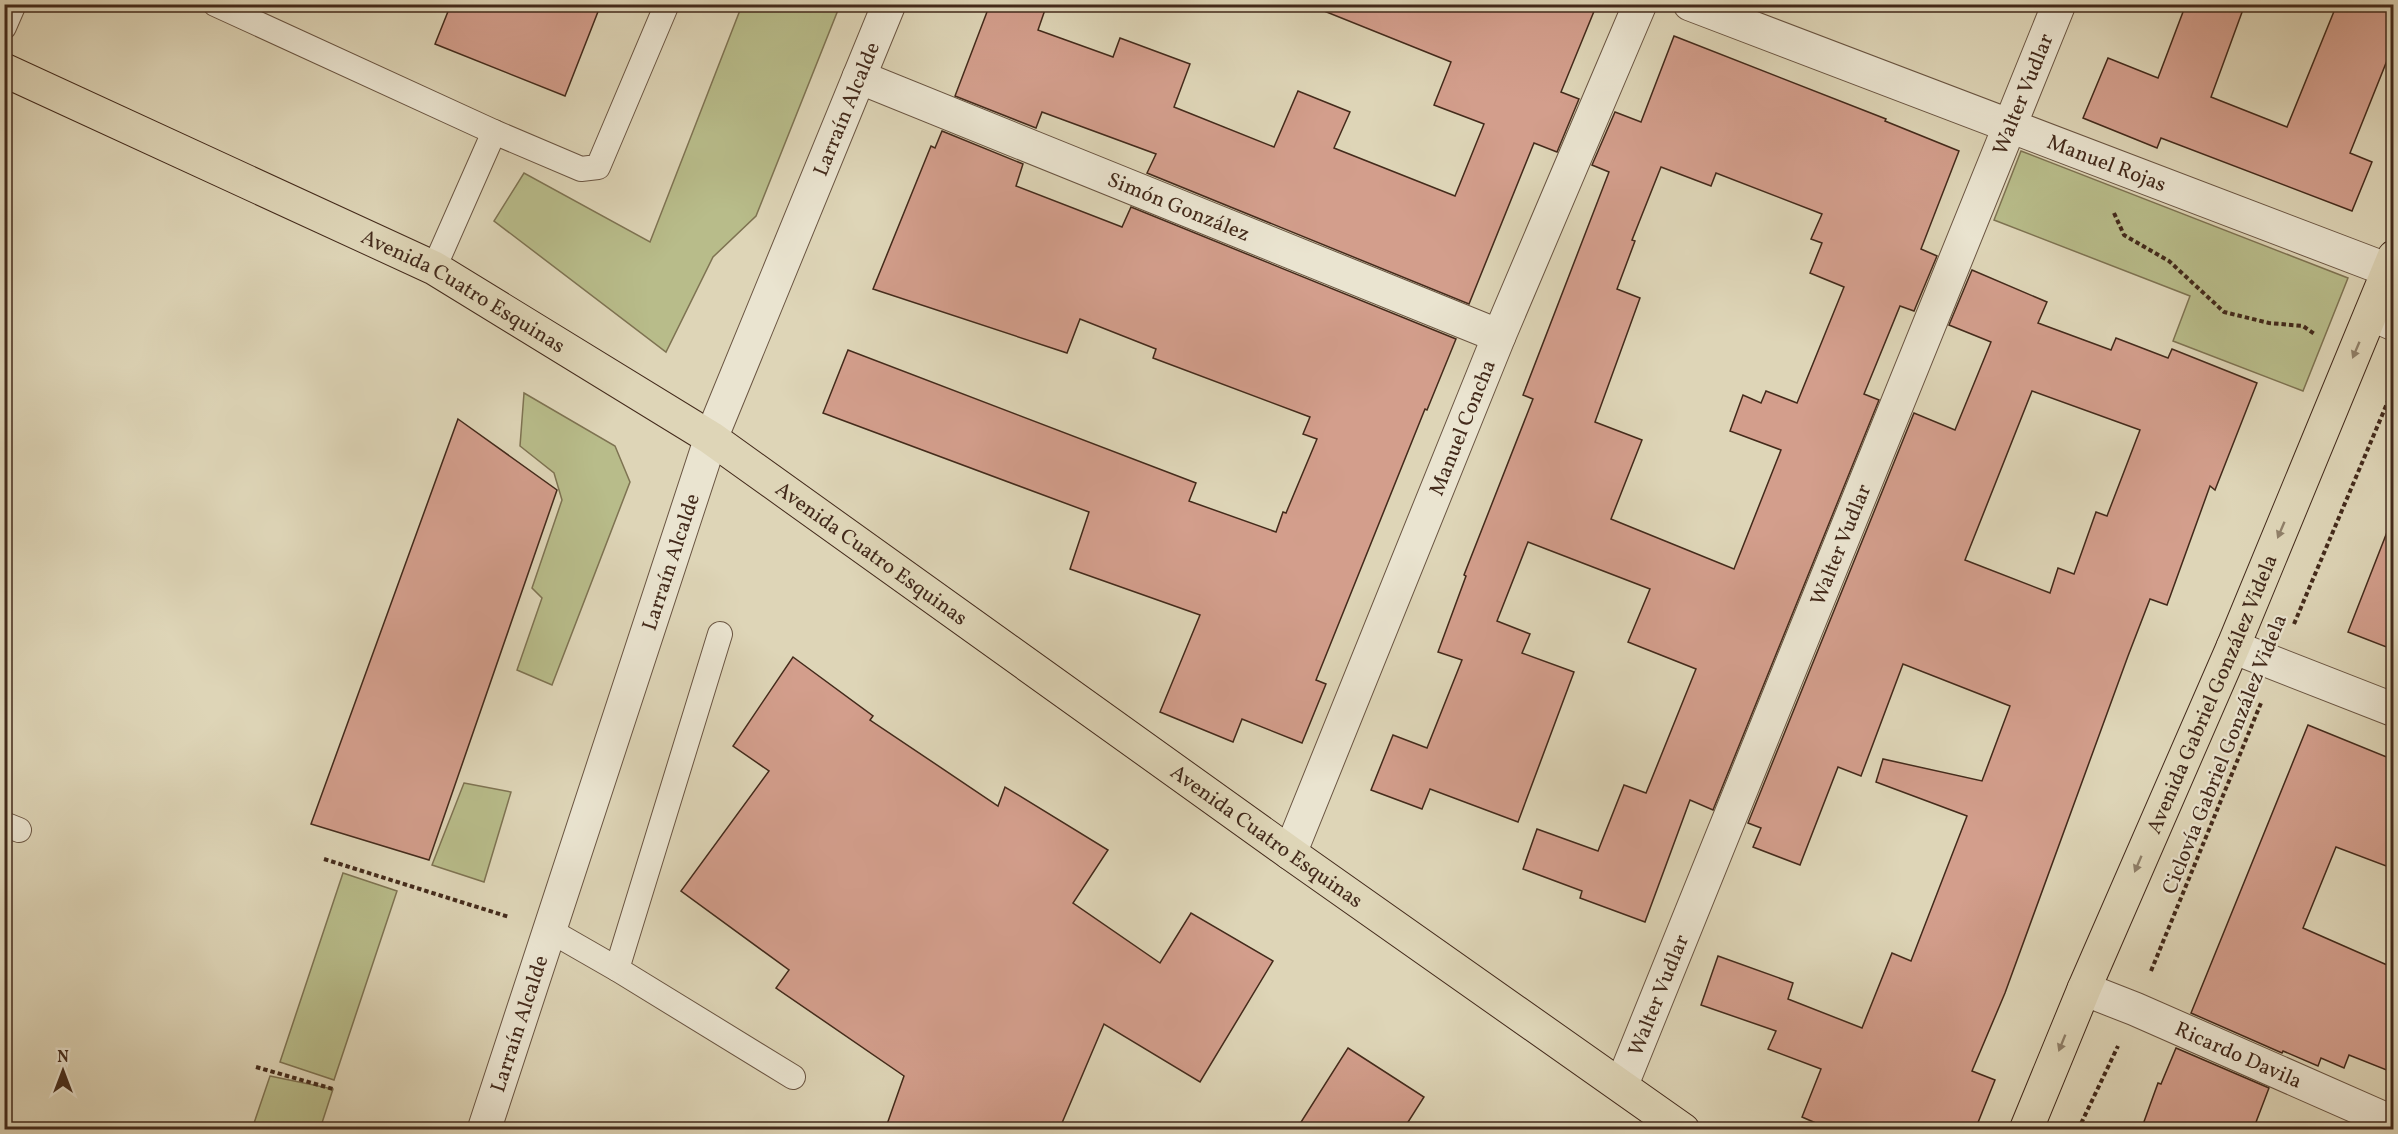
<svg xmlns="http://www.w3.org/2000/svg" width="2398" height="1134" font-family="Vollkorn,serif">
  <style>
    .green { fill: #b8bc8a; stroke: #7e7352; stroke-width: 1.5 }
    .building { fill: #d39e8c; stroke: #432a1b; stroke-width: 1.5; fill-rule: evenodd }
    .lines { fill: none; stroke-linecap: round; stroke-linejoin: round }
    .service-casing { stroke: #6a5542; stroke-width: 26 }
    .minor-casing { stroke: #6a5542; stroke-width: 35 }
    .tertiary-casing { stroke: #6a5542; stroke-width: 35 }
    .primary-casing { stroke: #432a1b; stroke-width: 35 }
    .path { stroke: #432a1b; stroke-width: 4; stroke-dasharray: 4.5 3; stroke-linecap: butt }
    .service { stroke: #eae4d0; stroke-width: 24 }
    .minor { stroke: #eae4d0; stroke-width: 33 }
    .tertiary { stroke: #eae4d0; stroke-width: 33 }
    .primary { stroke: #ded5b7; stroke-width: 33 }
    .oneway { fill: #908069 }
    .labels { text-anchor: middle; stroke-width: 4.5; stroke-linejoin: round; paint-order: stroke }
    .street-label { font-size: 21px; fill: #432a1b; stroke: #eae4d0 }
  </style>
  <rect width="100%" height="100%" fill="#ded5b7"/>
  <filter id="stains"><feTurbulence type="fractalNoise" baseFrequency=".00333" numOctaves="4"/><feColorMatrix values="0 0 0 0 .2 0 0 0 0 .09 0 0 0 0 .02 0 0 0 .5 -.17"/></filter>
  <radialGradient id="worn" r=".72"><stop offset=".6" stop-color="#630" stop-opacity="0"/><stop offset="1" stop-color="#630" stop-opacity=".3"/></radialGradient>
  <!-- green -->
  <g class="green">
    <polygon points="742,5 840,5 756,216 713,257 666,352 494,221 524,173 650,242"/>
    <polygon points="2021,151 2348,278 2303,391 2173,341 2190,296 1994,220"/>
    <polygon points="524,393 615,446 630,482 552,685 517,670 542,598 532,588 562,500 554,473 520,446"/>
    <polygon points="464,783 511,792 484,882 432,865"/>
    <polygon points="343,873 397,891 334,1080 280,1062"/>
    <polygon points="270,1076 333,1089 320,1129 252,1129"/>
  </g>
  <!-- building -->
  <g class="building">
    <polygon points="451,4 601,4 565,96 435,44"/>
    <polygon points="990,4 1047,4 1038,30 1113,57 1120,38 1190,64 1174,107 1274,147 1298,91 1350,112 1334,148 1455,196 1484,124 1434,105 1451,62 1314,7 1314,4 1597,4 1561,92 1579,99 1557,152 1534,143 1469,304 1147,173 1156,154 1042,112 1036,128 955,96"/>
    <polygon points="2186,4 2245,4 2211,97 2287,127 2337,4 2394,4 2394,43 2350,153 2372,162 2352,211 2161,138 2157,148 2083,118 2108,58 2158,78"/>
    <path d="M1674,36l212,83 -1,2 74,30 -38,98 16,7 -23,55 -14,-5 -36,88 15,6 -166,410 -23,-10 -45,122 -65,-24 2,-7 -59,-22 14,-40 61,22 26,-66 22,8 50,-124 -68,-27 22,-53 -122,-47 -31,79 33,13 -8,19 52,19 -56,150 -88,-33 -8,20 -51,-19 22,-55 34,13 35,-88 -24,-8 28,-76 -2,-1 69,-176 -10,-4 86,-223 -17,-7 23,-53 26,10zM1661,167l50,19 5,-13 106,41 -11,25 11,4 -12,30 34,14 -47,116 -31,-12 -5,12 -18,-8 -13,36 51,19 -47,119 -123,-50 31,-79 -47,-18 45,-124 -23,-9 18,-48 -3,-1z"/>
    <polygon points="942,131 1023,164 1016,186 1122,227 1131,207 1456,339 1427,410 1425,409 1316,680 1326,684 1302,743 1242,719 1233,742 1160,712 1200,615 1070,569 1089,512 823,413 848,350 1196,483 1189,501 1276,532 1283,512 1286,513 1317,439 1303,434 1310,417 1153,358 1156,349 1080,319 1067,353 873,289 931,146 935,148"/>
    <path d="M1972,270l75,32 -9,21 73,27 5,-12 52,20 4,-9 85,34 -42,107 -5,-4 -43,119 -17,-6 -22,57 -123,337 -33,78 23,9 -20,50h-143l-30,-13 19,-48 -53,-20 8,-18 -75,-26 17,-49 75,27 -5,16 74,29 30,-75 19,8 56,-145 -91,-34 7,-23 99,22 28,-75 -107,-42 -42,112 -23,-9 -38,98 -47,-18 8,-19 -13,-5 166,-410 41,17 36,-88 -42,-17zM2032,391l108,39 -33,86 -11,-4 -22,62 -16,-6 -8,25 -85,-33z"/>
    <polygon points="458,419 557,490 429,860 311,824"/>
    <polygon points="2391,522 2394,523 2394,650 2348,632"/>
    <polygon points="793,657 873,716 870,720 998,806 1005,787 1108,850 1073,903 1160,963 1191,913 1273,961 1200,1082 1104,1024 1059,1130 885,1130 904,1076 776,988 789,970 681,891 769,771 733,746"/>
    <polygon points="2308,725 2394,760 2394,869 2336,847 2303,928 2394,968 2394,1073 2349,1055 2344,1068 2321,1058 2318,1066 2283,1051 2282,1053 2191,1013"/>
    <polygon points="1348,1048 1424,1097 1403,1130 1296,1130"/>
    <polygon points="2176,1048 2269,1088 2253,1130 2141,1130 2158,1083 2161,1084"/>
  </g>
  <g class="lines">
    <defs>
      <g id="service">
        <polyline points="215,4 494,132 581,169 598,167 667,4"/>
        <polyline points="4,27 14,4"/>
        <polyline points="434,268 494,132"/>
        <polyline points="720,634 617,969 793,1077"/>
        <polyline points="4,824 19,830"/>
        <polyline points="549,930 617,969"/>
      </g>
      <g id="minor">
        <path id="s1" d="M1690,4l698,266"/>
        <path id="s2" d="M859,77l640,259"/>
        <polyline points="2371,314 2394,324"/>
        <polyline points="2233,647 2394,710"/>
        <path id="s3" d="M1290,853l209,-517 141,-332"/>
        <path id="s4" d="M2084,989l51,20 259,114"/>
        <path id="s5" d="M1622,1084l437,-1080"/>
      </g>
      <g id="tertiary">
        <path id="s6" d="M484,1130l227,-692 178,-434"/>
      </g>
      <g id="primary">
        <path id="s7" d="M4,70l430,198 277,170 579,415 393,277"/>
        <path id="s8" d="M2026,1130l58,-141 149,-342 161,-390"/>
      </g>
    </defs>
    <!-- service casing -->
    <use href="#service" class="service-casing"/>
    <!-- minor casing -->
    <use href="#minor" class="minor-casing"/>
    <!-- tertiary casing -->
    <use href="#tertiary" class="tertiary-casing"/>
    <!-- primary casing -->
    <use href="#primary" class="primary-casing"/>
    <!-- path -->
    <g class="path">
      <polyline points="2114,213 2124,235 2169,261 2224,312 2269,323 2303,326 2316,335"/>
      <polyline points="2294,624 2394,387"/>
      <polyline points="324,859 509,917"/>
      <polyline points="2151,971 2261,703"/>
      <polyline points="256,1067 333,1089"/>
      <polyline points="2078,1130 2118,1046"/>
    </g>
    <!-- service -->
    <use href="#service" class="service"/>
    <!-- minor -->
    <use href="#minor" class="minor"/>
    <!-- tertiary -->
    <use href="#tertiary" class="tertiary"/>
    <!-- primary -->
    <use href="#primary" class="primary"/>
  </g>
  <!-- one-way arrows -->
  <defs><path id="oneway-solid" d="M-6-.8H1V-3.2L6.5 0L1 3.2V.8H-6Z" transform="scale(1.5)"/></defs>
  <g class="oneway">
    <use href="#oneway-solid" transform="translate(2356 350) rotate(113)"/>
    <use href="#oneway-solid" transform="translate(2281 530) rotate(113)"/>
    <use href="#oneway-solid" transform="translate(2138 864) rotate(113)"/>
    <use href="#oneway-solid" transform="translate(2062 1043) rotate(112)"/>
  </g>
  <g class="labels">
    <!-- street labels -->
    <g class="street-label">
      <text dy="7" stroke="none"><textPath href="#s5" startOffset="1068">Walter Vudlar</textPath></text>
      <text dy="7" stroke="none"><textPath href="#s6" startOffset="1084">Larraín Alcalde</textPath></text>
      <text dy="7" stroke="none"><textPath href="#s1" startOffset="446">Manuel Rojas</textPath></text>
      <text dy="7" stroke="none"><textPath href="#s2" startOffset="345">Simón González</textPath></text>
      <text dy="7" stroke="none"><textPath href="#s7" startOffset="510">Avenida Cuatro Esquinas</textPath></text>
      <text dy="7" stroke="none"><textPath href="#s3" startOffset="459">Manuel Concha</textPath></text>
      <text dy="7" stroke="none"><textPath href="#s5" startOffset="582">Walter Vudlar</textPath></text>
      <text dy="7" stroke="none"><textPath href="#s7" startOffset="996">Avenida Cuatro Esquinas</textPath></text>
      <text dy="7" stroke="none"><textPath href="#s6" startOffset="598">Larraín Alcalde</textPath></text>
      <text dy="7" stroke="none"><textPath href="#s8" startOffset="474">Avenida Gabriel González Videla</textPath></text>
      <text transform="translate(2224 754) rotate(-68)" y="7">Ciclovía Gabriel González Videla</text>
      <text dy="7" stroke="none"><textPath href="#s7" startOffset="1482">Avenida Cuatro Esquinas</textPath></text>
      <text dy="7" stroke="none"><textPath href="#s5" startOffset="96">Walter Vudlar</textPath></text>
      <text dy="7" stroke="none"><textPath href="#s6" startOffset="112">Larraín Alcalde</textPath></text>
      <text dy="7" stroke="none"><textPath href="#s4" startOffset="168">Ricardo Davila</textPath></text>
    </g>
  </g>
  <!-- margin -->
  <rect width="2398" height="1134" fill="none" stroke="#ded5b7" stroke-width="24"/>
  <rect x="6" y="6" width="2386" height="1122" fill="none" stroke="#432a1b" stroke-width="3"/>
  <rect x="12" y="12" width="2374" height="1110" fill="none" stroke="#432a1b" stroke-width="1.5"/>
  <!-- north arrow -->
  <g transform="translate(63 1071)" stroke="#eae4d0" stroke-width="4.5" paint-order="stroke">
  <path d="M0-4.5L10 22L0 15L-10 22Z" fill="#432a1b"/>
  <text y="-9" font-size="16" font-weight="bold" text-anchor="middle" fill="#432a1b">N</text>
  </g>
  <rect width="100%" height="100%" filter="url(#stains)"/>
  <rect width="100%" height="100%" fill="url(#worn)"/>
</svg>
